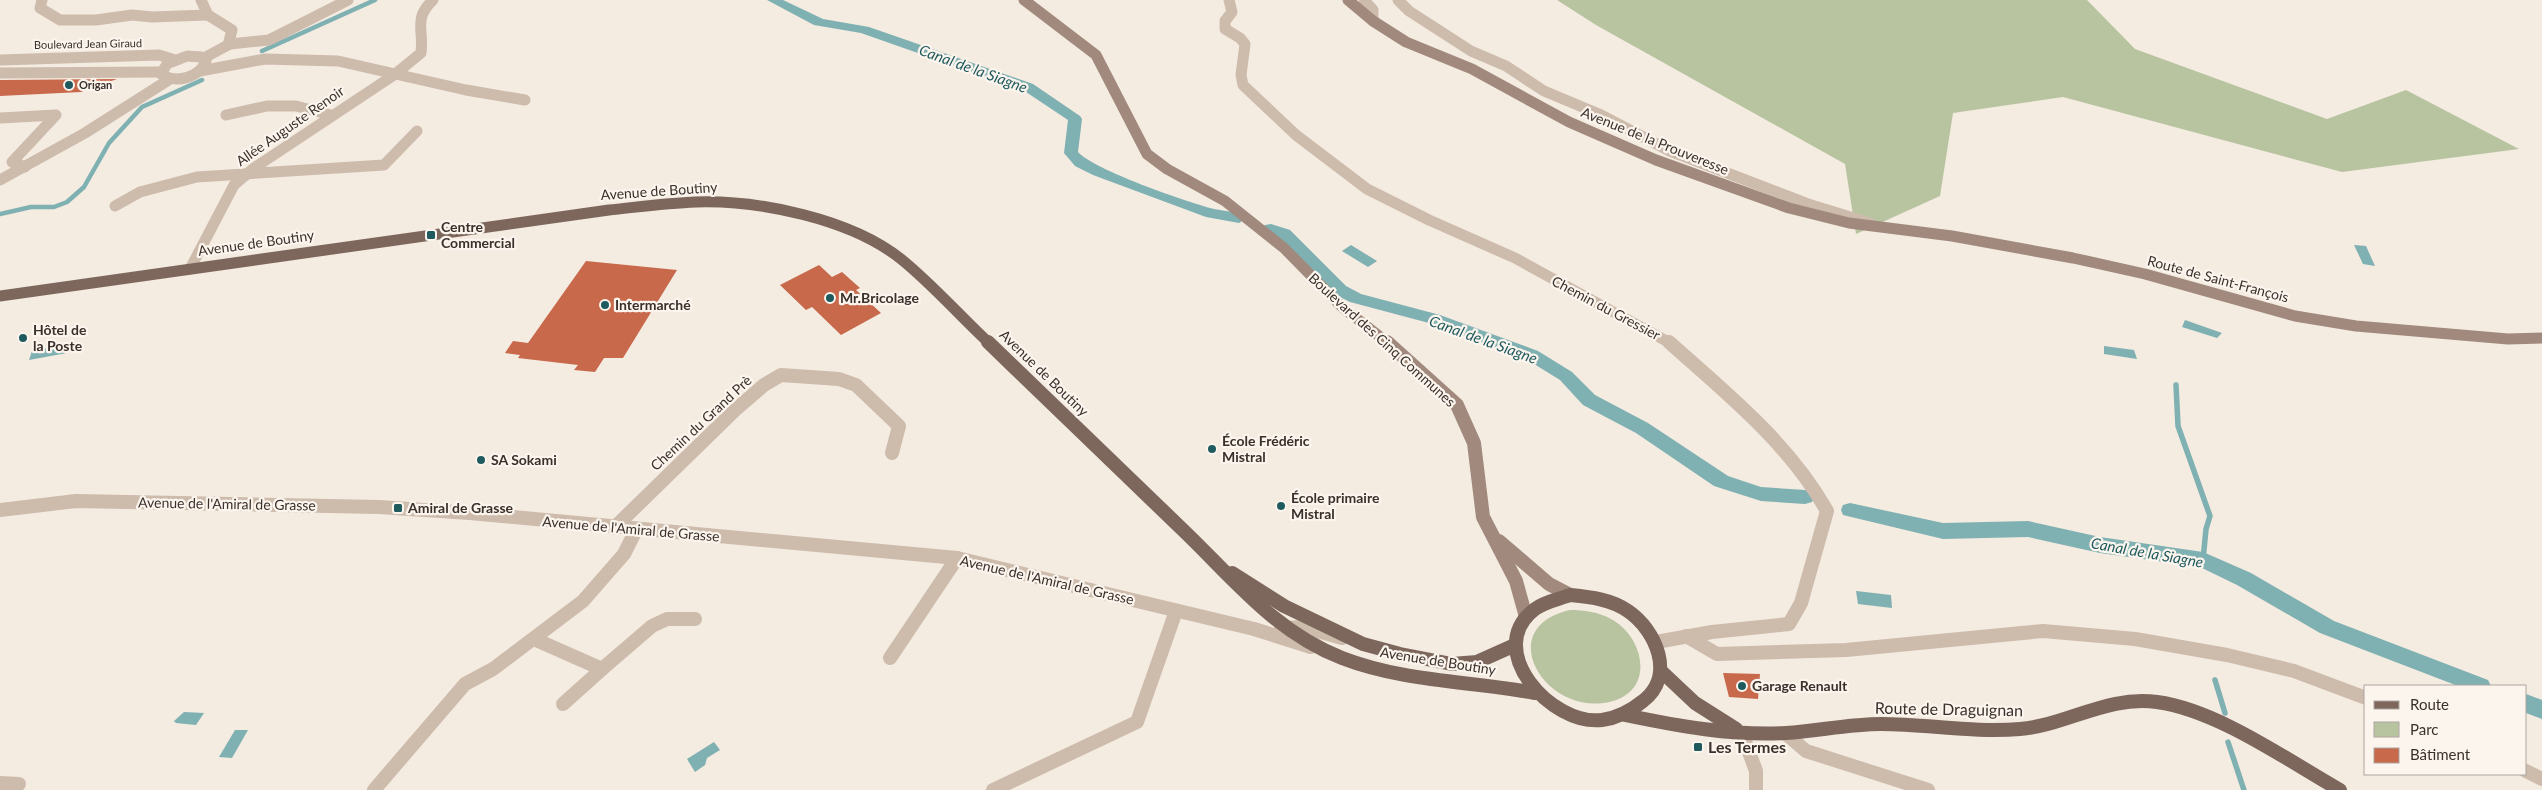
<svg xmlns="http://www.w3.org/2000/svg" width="2542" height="790" font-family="Lato,sans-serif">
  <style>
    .green { fill: #b8c4a0 }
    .water { fill: #7fb0b2 }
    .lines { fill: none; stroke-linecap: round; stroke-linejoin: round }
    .stream-far1 { stroke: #7fb0b2; stroke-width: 4.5 }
    .stream { stroke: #7fb0b2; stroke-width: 5.5 }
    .canal { fill: #7fb0b2; fill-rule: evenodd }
    .building { fill: #c8694b }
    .minor-far1 { stroke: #cdbbac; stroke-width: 11 }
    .minor { stroke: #cdbbac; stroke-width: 14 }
    .tertiary { stroke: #cdbbac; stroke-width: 11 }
    .secondary-far1 { stroke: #a18a7d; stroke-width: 11 }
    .secondary { stroke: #a18a7d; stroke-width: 14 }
    .primary-far1 { stroke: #7d675c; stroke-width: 11 }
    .primary { stroke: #7d675c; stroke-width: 14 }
    .poi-dot { fill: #1f5a5e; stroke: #fbf5ee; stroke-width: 2 }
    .labels { text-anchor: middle; stroke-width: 4.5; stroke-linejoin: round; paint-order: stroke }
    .far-street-label { font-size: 11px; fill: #3b302b; stroke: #fbf5ee }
    .far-poi-label { font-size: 11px; font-weight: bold; fill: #3b302b; stroke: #fbf5ee; text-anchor: start }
    .street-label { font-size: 14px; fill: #3b302b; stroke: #fbf5ee }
    .poi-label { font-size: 14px; font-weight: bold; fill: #3b302b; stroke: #fbf5ee; text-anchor: start }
    .water-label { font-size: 15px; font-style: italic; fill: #1f5a5e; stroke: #fbf5ee }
    .near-street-label { font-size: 16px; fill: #3b302b; stroke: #fbf5ee }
    .near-poi-label { font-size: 16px; font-weight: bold; fill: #3b302b; stroke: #fbf5ee; text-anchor: start }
  </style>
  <rect width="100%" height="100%" fill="#f4ebe1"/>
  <!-- green -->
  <g class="green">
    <polygon points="1557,0 2087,0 2135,49 2327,119 2406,90 2519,149 2342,172 2063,97 1953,113 1940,196 1856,234 1845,164 1596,25"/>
    <path d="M1570,610c15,0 28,2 41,9 32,17 45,69 2,82 -66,19 -123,-73 -43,-91z"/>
  </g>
  <!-- water -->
  <g class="water">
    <polygon points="1351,245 1377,261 1368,267 1342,251"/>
    <polygon points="2354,245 2366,246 2375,266 2363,264"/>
    <polygon points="2185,320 2222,333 2217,338 2182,327"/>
    <polygon points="70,343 67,353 29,360 32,351"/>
    <polygon points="2104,346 2134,350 2137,359 2104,354"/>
    <polygon points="1856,591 1891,595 1892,608 1858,604"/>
    <polygon points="184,712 204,713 196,725 176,723 174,721"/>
    <polygon points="235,730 248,730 232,758 219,757"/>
    <polygon points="714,742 720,750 707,758 705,765 695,772 687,759"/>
  </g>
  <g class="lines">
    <!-- stream-far1 -->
    <g class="stream-far1">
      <polyline points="262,51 375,0"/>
      <polyline points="0,214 31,207 54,207 67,202 84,187 109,143 142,107 202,80"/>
    </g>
    <!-- stream -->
    <g class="stream">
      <polyline points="2176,385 2178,426 2210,516 2206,529 2203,560"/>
      <polyline points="2215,680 2225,713"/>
      <polyline points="2228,742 2244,790"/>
    </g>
    <!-- canal -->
    <g class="canal">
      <path d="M767,0h16l40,19 46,8 164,57 47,32 2,3 -4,33c16,18 109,50 136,57 10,2 20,3 30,5l3,4 -8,5 -33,-6 -113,-42 -18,-9 -11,-13 4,-33 -45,-30 -162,-57 -47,-8z"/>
      <polygon points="1271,224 1290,230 1346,286 1361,294 1440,315 1538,351 1572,372 1595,395 1648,423 1728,476 1761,487 1805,490 1812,492 1814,497 1812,502 1805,504 1761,501 1714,486 1636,433 1583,405 1560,380 1526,359 1429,323 1350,302 1334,294 1278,238 1265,233 1263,229 1265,225"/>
      <polygon points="1850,503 1943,523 2028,521 2100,537 2203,552 2251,573 2334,621 2488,680 2491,686 2458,686 2320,633 2237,585 2200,567 2100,553 2028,537 1943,539 1843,515 1841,510 1843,505"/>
      <polygon points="2526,694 2542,700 2542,719 2526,713"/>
    </g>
  </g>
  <!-- building -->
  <g class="building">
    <polygon points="117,79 81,92 0,96 0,80"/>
    <polygon points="586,261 677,270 623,358 604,358 595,372 574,370 578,365 518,358 520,355 505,353 513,341 528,343"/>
    <polygon points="819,265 832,277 842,272 860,288 856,290 881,313 841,335 812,307 806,310 780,285"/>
    <polygon points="1723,673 1760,674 1758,699 1729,697"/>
  </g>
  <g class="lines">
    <!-- minor-far1 -->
    <g class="minor-far1">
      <polyline points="42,0 40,8 60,20 96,20 132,15 152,17 207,15"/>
      <polyline points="201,0 208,15 232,30 228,45 204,58"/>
      <polyline points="1229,0 1232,12 1225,21 1225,29 1240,38 1245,44 1241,75 1243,85 1296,135 1367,189 1429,220 1515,258 1670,343"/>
      <polyline points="1364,0 1373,10 1373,21"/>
      <polyline points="1398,0 1409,11 1471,51 1506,66 1544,91 1599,114 1670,151 1808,204 1870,223"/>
      <path d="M187,56l14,1 5,4c-7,17 -30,23 -45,13l6,-10z"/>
      <polyline points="0,60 159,55 175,60"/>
      <polyline points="200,71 265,59 338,61 466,90 525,100"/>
      <polyline points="0,73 160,72"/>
      <polyline points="226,115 267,106 296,106 331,115"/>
      <polyline points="0,118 56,115 12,162 25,167"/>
      <polyline points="0,180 85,133 170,79"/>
      <polyline points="115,206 140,192 197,177 384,165 417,131"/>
      <path d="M190,269l44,-84 20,-17 140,-93 27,-22c3,-24 -8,-34 12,-53"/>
    </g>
    <!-- minor -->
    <g class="minor">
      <polyline points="0,510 76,501 379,507 470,513 957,558 1254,629 1311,647"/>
      <polyline points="614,528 735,410 764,385 781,375 839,379 856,385 899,426 892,453"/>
      <polyline points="1281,628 1304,627 1342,638"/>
      <polyline points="1686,636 1717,654 1846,650 2043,631 2135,639 2227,655 2294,671 2366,698"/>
      <polyline points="534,639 602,669 652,626 667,619 695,619"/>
      <path d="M1656,642l56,-10 77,-8 12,-21 26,-92c-38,-68 -101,-118 -158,-169"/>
      <polyline points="890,658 957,558"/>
      <polyline points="563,704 602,669"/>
      <polyline points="1742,733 1756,771 1756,790"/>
      <polyline points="1785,733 1806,751 1928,790"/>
      <polyline points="2526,771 2542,779"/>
      <polyline points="0,783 19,784"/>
      <polyline points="374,790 465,684 493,669 583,601 624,554 636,530"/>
      <polyline points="993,790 1137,722 1176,611"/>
    </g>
    <!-- tertiary -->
    <polyline class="tertiary" points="230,44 269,40 348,0"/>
    <!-- secondary-far1 -->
    <g class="secondary-far1">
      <polyline points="1024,0 1096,55 1147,154 1167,169 1225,201 1284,248 1342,307 1388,343"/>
      <polyline points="1348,0 1373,21 1406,42 1472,69 1569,122 1656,160 1789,208 1849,223 1952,236 2073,258 2145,274 2295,316 2356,326 2508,339 2542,338"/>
    </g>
    <!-- secondary -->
    <g class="secondary">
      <polyline points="1387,342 1457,405 1474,443 1483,517 1516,581 1526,617"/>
      <polyline points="1499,541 1549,584 1570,595"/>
    </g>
    <!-- primary-far1 -->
    <path class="primary-far1" d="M0,296l609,-86c29,-3 58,-7 87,-8 64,-2 155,17 205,57 31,25 59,57 88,84"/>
    <!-- primary -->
    <g class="primary">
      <path d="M988,342c65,63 131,126 196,189 50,48 91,101 158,127 62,24 129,23 193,35"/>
      <polyline points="1232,573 1284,606 1363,644 1400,654 1452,664 1477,662 1515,645"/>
      <path d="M1570,595c20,2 41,4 58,16 28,19 48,65 15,90 -11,9 -26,17 -41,19 -51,6 -120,-71 -67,-111 9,-7 24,-10 35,-14z"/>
      <polyline points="1661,671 1695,703 1736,729"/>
      <path d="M1625,715c53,11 107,21 161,18 32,-2 63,-9 95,-9 46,0 93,9 139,5 47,-4 88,-34 137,-27 60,8 130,58 183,88"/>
    </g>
  </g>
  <!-- markers -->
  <g class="poi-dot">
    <circle cx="69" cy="85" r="5"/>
    <rect x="426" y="230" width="10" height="10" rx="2.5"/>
    <circle cx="830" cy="298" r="5"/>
    <circle cx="605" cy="305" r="5"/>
    <circle cx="23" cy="338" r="5"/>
    <circle cx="1212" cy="449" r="5"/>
    <circle cx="481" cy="460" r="5"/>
    <circle cx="1281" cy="506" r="5"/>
    <rect x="393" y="503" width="10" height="10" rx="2.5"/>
    <circle cx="1742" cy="686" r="5"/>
    <rect x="1693" y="742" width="10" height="10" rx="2.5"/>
  </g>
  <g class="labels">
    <!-- far-street labels -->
    <g class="far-street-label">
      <text transform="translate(88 44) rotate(-1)" y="4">Boulevard Jean Giraud</text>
    </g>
    <!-- far-poi labels -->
    <g class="far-poi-label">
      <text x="79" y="89">Origan</text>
    </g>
    <!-- street labels -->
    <g class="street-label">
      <text transform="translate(290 126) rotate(-35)" y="5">Allée Auguste Renoir</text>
      <text transform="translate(1655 141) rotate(22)" y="5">Avenue de la Prouveresse</text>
      <text transform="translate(659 191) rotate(-4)" y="5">Avenue de Boutiny</text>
      <text transform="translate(256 243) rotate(-8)" y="5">Avenue de Boutiny</text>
      <text transform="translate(2218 279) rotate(15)" y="5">Route de Saint-François</text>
      <text transform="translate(1606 308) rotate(28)" y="5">Chemin du Gressier</text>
      <text transform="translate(1382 340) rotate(42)" y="5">Boulevard des Cinq Communes</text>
      <text transform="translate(1044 373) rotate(44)" y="5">Avenue de Boutiny</text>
      <text transform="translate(701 423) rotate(-43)" y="5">Chemin du Grand Prè</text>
      <text transform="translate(227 504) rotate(1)" y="5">Avenue de l'Amiral de Grasse</text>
      <text transform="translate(631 529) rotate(5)" y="5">Avenue de l'Amiral de Grasse</text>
      <text transform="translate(1047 580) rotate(13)" y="5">Avenue de l'Amiral de Grasse</text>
      <text transform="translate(1438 661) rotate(9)" y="5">Avenue de Boutiny</text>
    </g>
    <!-- poi labels -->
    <g class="poi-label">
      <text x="441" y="232">Centre<tspan x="441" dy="16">Commercial</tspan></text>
      <text x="840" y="303">Mr.Bricolage</text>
      <text x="615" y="310">Intermarché</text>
      <text x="33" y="335">Hôtel de<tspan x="33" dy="16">la Poste</tspan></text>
      <text x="1222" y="446">École Frédéric<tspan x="1222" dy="16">Mistral</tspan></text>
      <text x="491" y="465">SA Sokami</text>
      <text x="1291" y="503">École primaire<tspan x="1291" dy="16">Mistral</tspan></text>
      <text x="408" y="513">Amiral de Grasse</text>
      <text x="1752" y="691">Garage Renault</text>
    </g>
    <!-- water labels -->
    <g class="water-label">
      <text transform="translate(973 69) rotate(20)" y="5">Canal de la Siagne</text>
      <text transform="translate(1483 340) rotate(20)" y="5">Canal de la Siagne</text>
      <text transform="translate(2147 553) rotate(10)" y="5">Canal de la Siagne</text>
    </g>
    <!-- near-street labels -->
    <g class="near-street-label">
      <text transform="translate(1949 709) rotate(1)" y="6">Route de Draguignan</text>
    </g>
    <!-- near-poi labels -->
    <g class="near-poi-label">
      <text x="1708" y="753">Les Termes</text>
    </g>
  </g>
  <!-- legend -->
  <rect x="2364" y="685" width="162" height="90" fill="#fbf5ee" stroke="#aea6a0"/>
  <rect x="2374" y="701" width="25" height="8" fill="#7d675c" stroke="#aea6a0"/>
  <text x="2410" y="710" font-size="15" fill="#3b302b">Route</text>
  <rect x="2374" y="722" width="25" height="15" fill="#b8c4a0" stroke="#aea6a0"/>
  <text x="2410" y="735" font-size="15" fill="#3b302b">Parc</text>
  <rect x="2374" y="748" width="25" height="15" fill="#c8694b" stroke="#aea6a0"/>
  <text x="2410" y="760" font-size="15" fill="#3b302b">Bâtiment</text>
</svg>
